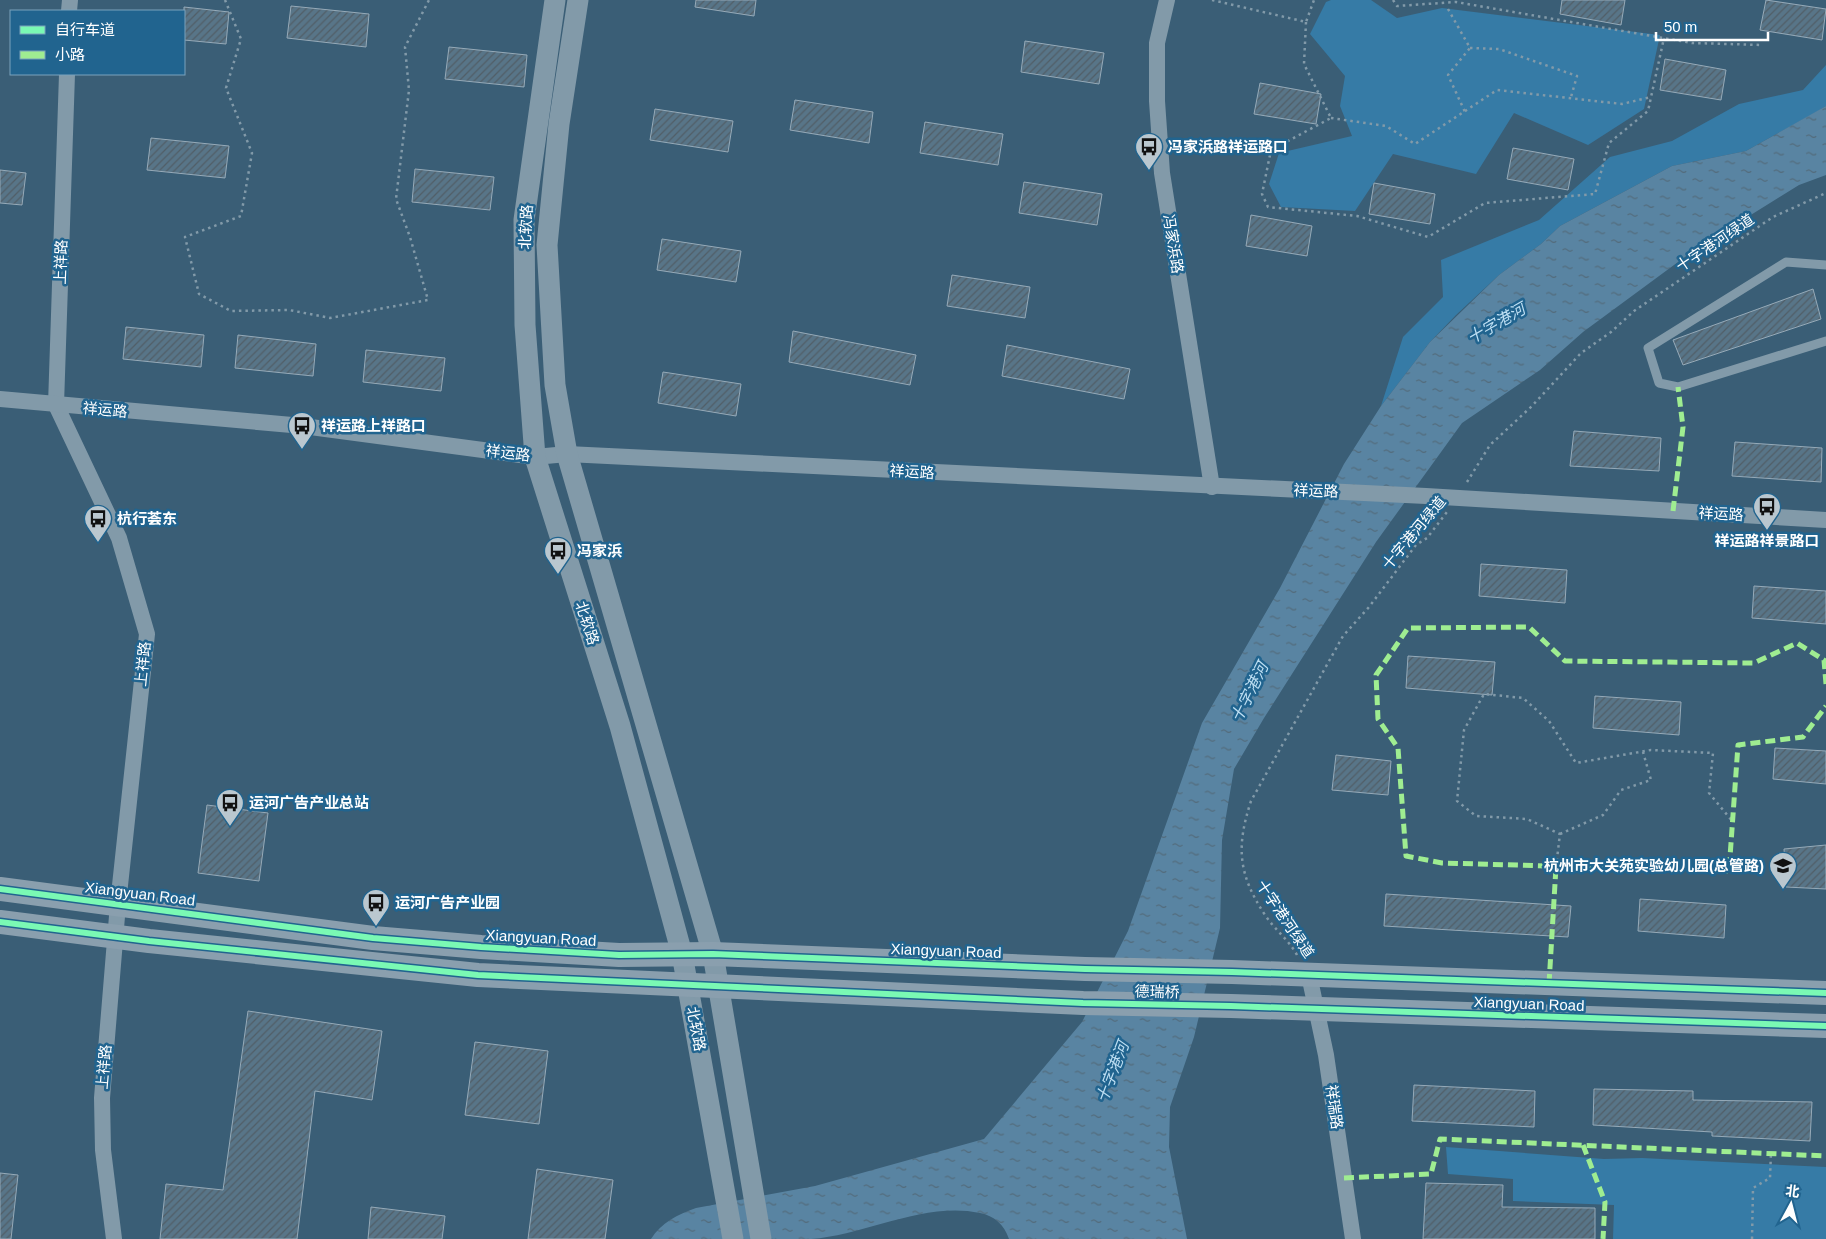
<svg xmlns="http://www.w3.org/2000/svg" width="1826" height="1239" font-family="Arial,'Noto Sans SC',sans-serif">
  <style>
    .green { fill: #367ba6 }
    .water { fill: url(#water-ripples) }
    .building { fill: url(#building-hatch); stroke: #96aab8 }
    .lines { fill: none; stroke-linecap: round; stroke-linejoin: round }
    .path { stroke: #829aa9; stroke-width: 2.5; stroke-dasharray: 2.5 4; stroke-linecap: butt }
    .service { stroke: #829aa9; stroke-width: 9 }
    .minor { stroke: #829aa9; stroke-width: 16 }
    .tertiary { stroke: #829aa9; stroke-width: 21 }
    .secondary { stroke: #8a9fae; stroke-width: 24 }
    .quiet { stroke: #9fed91; stroke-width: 5; stroke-dasharray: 10 5; stroke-linecap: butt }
    .cycleway-casing { stroke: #21648f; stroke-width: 9 }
    .cycleway { stroke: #7af9b4; stroke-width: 6 }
    .labels { text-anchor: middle; stroke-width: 5; stroke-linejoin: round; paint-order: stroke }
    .poi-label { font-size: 15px; font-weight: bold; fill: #fff; stroke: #21648f; text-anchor: start }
    .street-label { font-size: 15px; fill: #fff; stroke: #21648f }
    .water-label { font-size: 16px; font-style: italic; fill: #bedff3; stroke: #21648f }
  </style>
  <defs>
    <pattern id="water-ripples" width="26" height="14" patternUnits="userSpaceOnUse" patternTransform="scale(1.25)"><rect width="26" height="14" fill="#5984a2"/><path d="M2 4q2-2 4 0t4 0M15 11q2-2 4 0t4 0" fill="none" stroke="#536b7b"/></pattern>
    <pattern id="building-hatch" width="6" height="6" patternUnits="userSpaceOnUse" patternTransform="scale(1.25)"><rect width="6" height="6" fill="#587588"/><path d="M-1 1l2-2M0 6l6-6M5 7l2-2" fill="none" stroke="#515e67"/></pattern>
  </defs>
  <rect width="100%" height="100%" fill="#3a5e76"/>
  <!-- green -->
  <g class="green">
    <polygon points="1331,0 1371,0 1397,18 1442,8 1660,35 1644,109 1588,145 1514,113 1476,174 1393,154 1355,211 1281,207 1269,184 1279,153 1352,136 1340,106 1345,76 1310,34 1326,2"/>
    <polygon points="1826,65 1826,106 1818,111 1746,151 1672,166 1560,226 1541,244 1499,275 1456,315 1430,342 1381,406 1403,337 1443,297 1441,260 1539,220 1610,157 1672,141 1739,104 1803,90"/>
    <polygon points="1446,1147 1604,1159 1642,1158 1826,1167 1826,1239 1613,1239 1614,1205 1513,1201 1513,1179 1448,1174"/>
  </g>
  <!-- water -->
  <path class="water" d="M1826,106v69l-27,10 -106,66 -110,81 -43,38 -78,53 -86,119 -112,176 -30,51 -12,71 -2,88 -26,109 -24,70 -1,40 18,92h-178c-5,-15 -15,-23 -29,-26 -55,-12 -115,22 -169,26 -52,0 -107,0 -160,0 10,-16 27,-25 45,-31l119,-22 169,-47 98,-117 46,-91 74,-208 78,-135 64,-124 37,-58 49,-64 69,-67 42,-31 19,-18 112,-60 74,-15z"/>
  <!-- building -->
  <g class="building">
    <polygon points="696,0 756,0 754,16 695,7"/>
    <polygon points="1562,0 1625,0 1621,25 1560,14"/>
    <polygon points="1766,0 1826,9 1822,40 1760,30"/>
    <polygon points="291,6 369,14 366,47 287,38"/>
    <polygon points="184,7 229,12 226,44 184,40"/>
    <polygon points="1025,41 1104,53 1099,84 1021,72"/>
    <polygon points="449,47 527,55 524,87 445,79"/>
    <polygon points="1665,59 1726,70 1721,100 1660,90"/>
    <polygon points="1260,83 1321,94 1316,124 1254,114"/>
    <polygon points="795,100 873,112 869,143 790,130"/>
    <polygon points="655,109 733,121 728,152 650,140"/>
    <polygon points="925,122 1003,134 998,165 920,153"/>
    <polygon points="151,138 229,146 225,178 147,170"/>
    <polygon points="1513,148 1574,159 1568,190 1507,179"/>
    <polygon points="415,169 494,177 490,210 412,202"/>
    <polygon points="0,170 26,173 22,205 0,203"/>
    <polygon points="1024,182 1102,194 1097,225 1019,213"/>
    <polygon points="1374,183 1435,194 1430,224 1369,214"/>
    <polygon points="1251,215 1312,226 1307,256 1246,246"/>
    <polygon points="662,239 741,251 736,282 657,270"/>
    <polygon points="952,275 1030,287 1025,318 947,306"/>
    <polygon points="1813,289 1821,319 1683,365 1673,340"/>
    <polygon points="126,327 204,335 201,367 123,359"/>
    <polygon points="793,331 916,355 910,385 789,362"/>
    <polygon points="238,335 316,344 313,376 235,368"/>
    <polygon points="1007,345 1130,369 1124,399 1002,376"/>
    <polygon points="366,350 445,358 441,391 363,382"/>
    <polygon points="663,372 741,384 736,416 658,403"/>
    <polygon points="1574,431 1661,438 1659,471 1570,466"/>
    <polygon points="1735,442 1822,448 1821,482 1732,476"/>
    <polygon points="1481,564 1567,570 1565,603 1479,596"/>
    <polygon points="1754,586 1826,591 1826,624 1752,618"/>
    <polygon points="1408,656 1495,662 1492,695 1406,688"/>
    <polygon points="1595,696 1681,702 1679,735 1593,728"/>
    <polygon points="1775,748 1826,751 1826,784 1773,779"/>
    <polygon points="1336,755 1391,761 1388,795 1332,790"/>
    <polygon points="207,805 268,813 259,881 198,873"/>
    <polygon points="1826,845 1826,889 1786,887 1784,849"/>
    <polygon points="1386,894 1571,906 1568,937 1384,926"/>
    <polygon points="1640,899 1726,905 1724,938 1638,931"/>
    <polygon points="248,1011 382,1031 372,1100 315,1091 297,1239 160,1239 166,1184 223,1190"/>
    <polygon points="475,1042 548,1051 539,1124 465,1115"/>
    <polygon points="1414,1085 1535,1091 1534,1127 1412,1121"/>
    <polygon points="1594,1089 1693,1091 1693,1100 1812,1102 1810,1141 1712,1136 1712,1132 1593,1125"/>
    <polygon points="537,1169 613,1180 605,1239 528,1239"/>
    <polygon points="0,1173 18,1175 11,1239 0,1239"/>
    <polygon points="1426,1183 1503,1185 1502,1207 1595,1208 1595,1239 1423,1239"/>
    <polygon points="371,1207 445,1216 442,1239 368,1239"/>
  </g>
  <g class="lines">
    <!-- path -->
    <g class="path">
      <polyline points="225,0 241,39 226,88 252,153 241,216 185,237 199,294 231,311 289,310 330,318 428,300 410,237 396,199 409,90 405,47 429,0"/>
      <polyline points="1212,0 1306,22 1314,0"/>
      <polyline points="1393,0 1397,6 1456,2 1692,43 1762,45"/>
      <polyline points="1448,9 1470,48 1448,75 1465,112"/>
      <polyline points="1306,22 1304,64 1331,118 1271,150 1262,194 1268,207 1357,216 1428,237 1485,203 1595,194 1609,143 1648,111 1664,38"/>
      <polyline points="1470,48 1499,49 1577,76 1571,97"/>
      <polyline points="1331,118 1386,126 1415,144 1497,90 1622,104 1651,97"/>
      <polyline points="1467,482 1490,445 1532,406 1581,353 1611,332 1634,311 1773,217 1826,193"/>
      <polyline points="1560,834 1603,815 1621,790 1651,780 1643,752"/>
      <polyline points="1556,867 1560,834 1527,819 1476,816 1457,801 1464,730 1484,694 1523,698 1549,721 1576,763 1651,750 1713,753 1709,793 1733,822"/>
      <path d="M1297,955c-9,-16 -22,-25 -32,-40 -27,-41 -29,-68 -14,-114l92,-165 26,-29 47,-62 11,-7 20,-26"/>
      <polyline points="1752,1239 1753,1188 1770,1178 1771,1153"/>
    </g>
    <!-- service -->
    <polyline class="service" points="1826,265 1786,262 1648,348 1659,383 1678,387 1826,341"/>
    <!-- minor -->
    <g class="minor">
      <polyline points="1167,0 1157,43 1157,101 1162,173 1212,487"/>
      <polyline points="69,11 70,0"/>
      <polyline points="67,74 56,405 119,538 147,634 118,904 102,1098 103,1150 114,1239"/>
      <polyline points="0,399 303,426 535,457 567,454 1426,496 1826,520"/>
      <polyline points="1309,975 1326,1055 1353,1239"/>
    </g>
    <!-- tertiary -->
    <g class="tertiary">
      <polyline points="555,0 524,220 525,325 535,457 620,726 682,954 733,1239"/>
      <polyline points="578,0 559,124 547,245 555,385 567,454 713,954 761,1239"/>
    </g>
    <!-- secondary -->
    <g class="secondary">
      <polyline points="0,889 373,938 481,947 619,955 713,954 1085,969 1232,972 1826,993"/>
      <polyline points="0,922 149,941 478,975 1083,1003 1231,1006 1826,1026"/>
    </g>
    <!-- quiet -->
    <g class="quiet">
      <polyline points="1673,511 1683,427 1678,387"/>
      <polyline points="1826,684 1824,660 1797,643 1754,663 1565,661 1529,627 1408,628 1376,675 1378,719 1398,748 1406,856 1442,863 1729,871 1738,745 1803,737 1826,706"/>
      <polyline points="1549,984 1556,867"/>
      <polyline points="1583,1145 1605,1202 1603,1239"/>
      <polyline points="1344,1178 1431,1174 1440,1139 1826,1156"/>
    </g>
    <defs>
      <g id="cycleway">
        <polyline points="0,889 373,938 481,947 619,955 713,954 1085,969 1232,972 1826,993"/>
        <polyline points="0,922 149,941 478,975 1083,1003 1231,1006 1826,1026"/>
      </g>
    </defs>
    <!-- cycleway casing -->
    <use href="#cycleway" class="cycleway-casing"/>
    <!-- cycleway -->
    <use href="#cycleway" class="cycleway"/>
  </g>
  <!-- icons -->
  <defs>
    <symbol id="bus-pin" viewBox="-11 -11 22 30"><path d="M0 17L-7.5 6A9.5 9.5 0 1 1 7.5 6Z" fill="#bac7cf" stroke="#21648f"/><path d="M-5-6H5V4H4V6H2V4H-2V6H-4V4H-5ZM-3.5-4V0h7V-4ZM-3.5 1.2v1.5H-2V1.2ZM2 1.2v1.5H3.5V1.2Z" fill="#111"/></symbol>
    <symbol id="school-pin" viewBox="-11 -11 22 30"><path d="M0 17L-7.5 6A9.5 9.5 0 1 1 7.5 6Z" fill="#bac7cf" stroke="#21648f"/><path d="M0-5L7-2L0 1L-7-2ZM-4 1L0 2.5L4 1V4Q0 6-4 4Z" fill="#111"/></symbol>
  </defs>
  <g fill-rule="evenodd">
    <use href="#bus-pin" x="1133" y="131" width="32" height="43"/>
    <use href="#bus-pin" x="286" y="410" width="32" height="43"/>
    <use href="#bus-pin" x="1751" y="491" width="32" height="43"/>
    <use href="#bus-pin" x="82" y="503" width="32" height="43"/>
    <use href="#bus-pin" x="542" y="535" width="32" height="43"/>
    <use href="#bus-pin" x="214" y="787" width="32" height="43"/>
    <use href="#school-pin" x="1767" y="850" width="32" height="43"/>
    <use href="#bus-pin" x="360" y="887" width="32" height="43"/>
  </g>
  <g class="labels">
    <!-- poi labels -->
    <g class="poi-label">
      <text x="1168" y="152">冯家浜路祥运路口</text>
      <text x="321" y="431">祥运路上祥路口</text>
      <text x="117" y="524">杭行荟东</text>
      <text x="1767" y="546" text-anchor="middle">祥运路祥景路口</text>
      <text x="577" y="556">冯家浜</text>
      <text x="249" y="808">运河广告产业总站</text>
      <text x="1764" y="871" text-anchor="end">杭州市大关苑实验幼儿园(总管路)</text>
      <text x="395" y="908">运河广告产业园</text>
    </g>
    <!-- street labels -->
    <g class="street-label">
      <text transform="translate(526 227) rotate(-87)" y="5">北软路</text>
      <text transform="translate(1715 243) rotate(-34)" y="5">十字港河绿道</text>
      <text transform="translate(1173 244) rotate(81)" y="5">冯家浜路</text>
      <text transform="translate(61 262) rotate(-88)" y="5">上祥路</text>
      <text transform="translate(105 410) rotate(5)" y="5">祥运路</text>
      <text transform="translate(508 453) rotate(7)" y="5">祥运路</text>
      <text transform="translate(912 472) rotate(3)" y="5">祥运路</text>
      <text transform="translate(1316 491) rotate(2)" y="5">祥运路</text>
      <text transform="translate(1721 514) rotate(3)" y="5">祥运路</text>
      <text transform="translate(1414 533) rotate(-50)" y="5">十字港河绿道</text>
      <text transform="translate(587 623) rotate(72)" y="5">北软路</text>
      <text transform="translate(143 664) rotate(-84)" y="5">上祥路</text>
      <text transform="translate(140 894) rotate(7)" y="5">Xiangyuan Road</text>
      <text transform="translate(1285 919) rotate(56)" y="5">十字港河绿道</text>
      <text transform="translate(541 938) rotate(3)" y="5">Xiangyuan Road</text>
      <text transform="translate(946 951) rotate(2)" y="5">Xiangyuan Road</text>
      <text transform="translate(1157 992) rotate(1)" y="5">德瑞桥</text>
      <text transform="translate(1529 1004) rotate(2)" y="5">Xiangyuan Road</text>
      <text transform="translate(696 1029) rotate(79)" y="5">北软路</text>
      <text transform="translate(104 1067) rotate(-85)" y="5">上祥路</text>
      <text transform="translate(1334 1107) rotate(82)" y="5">祥瑞路</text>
    </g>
    <!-- water labels -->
    <g class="water-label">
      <text transform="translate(1496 323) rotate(-30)" y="6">十字港河</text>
      <text transform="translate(1249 692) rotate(-64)" y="6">十字港河</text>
      <text transform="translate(1112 1072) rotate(-69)" y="6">十字港河</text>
    </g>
  </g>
  <!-- legend -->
  <rect x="10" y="10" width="175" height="65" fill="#21648f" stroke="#7aa2bc"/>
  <rect x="20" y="26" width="25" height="8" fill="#7af9b4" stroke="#7aa2bc"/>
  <text x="55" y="35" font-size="15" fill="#ffffff">自行车道</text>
  <rect x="20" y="51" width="25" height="8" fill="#9fed91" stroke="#7aa2bc"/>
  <text x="55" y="60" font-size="15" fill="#ffffff">小路</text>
  <!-- north arrow -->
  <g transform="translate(1791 1204) rotate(7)" stroke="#21648f" stroke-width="4" paint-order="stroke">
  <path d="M0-4L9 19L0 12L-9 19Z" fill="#ffffff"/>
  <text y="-8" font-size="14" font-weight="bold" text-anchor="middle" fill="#ffffff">北</text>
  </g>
  <!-- scale -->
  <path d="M1656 32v8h112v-8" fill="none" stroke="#ffffff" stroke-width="2.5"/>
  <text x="1664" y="32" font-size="15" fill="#ffffff" stroke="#21648f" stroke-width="4" paint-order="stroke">50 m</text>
</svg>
